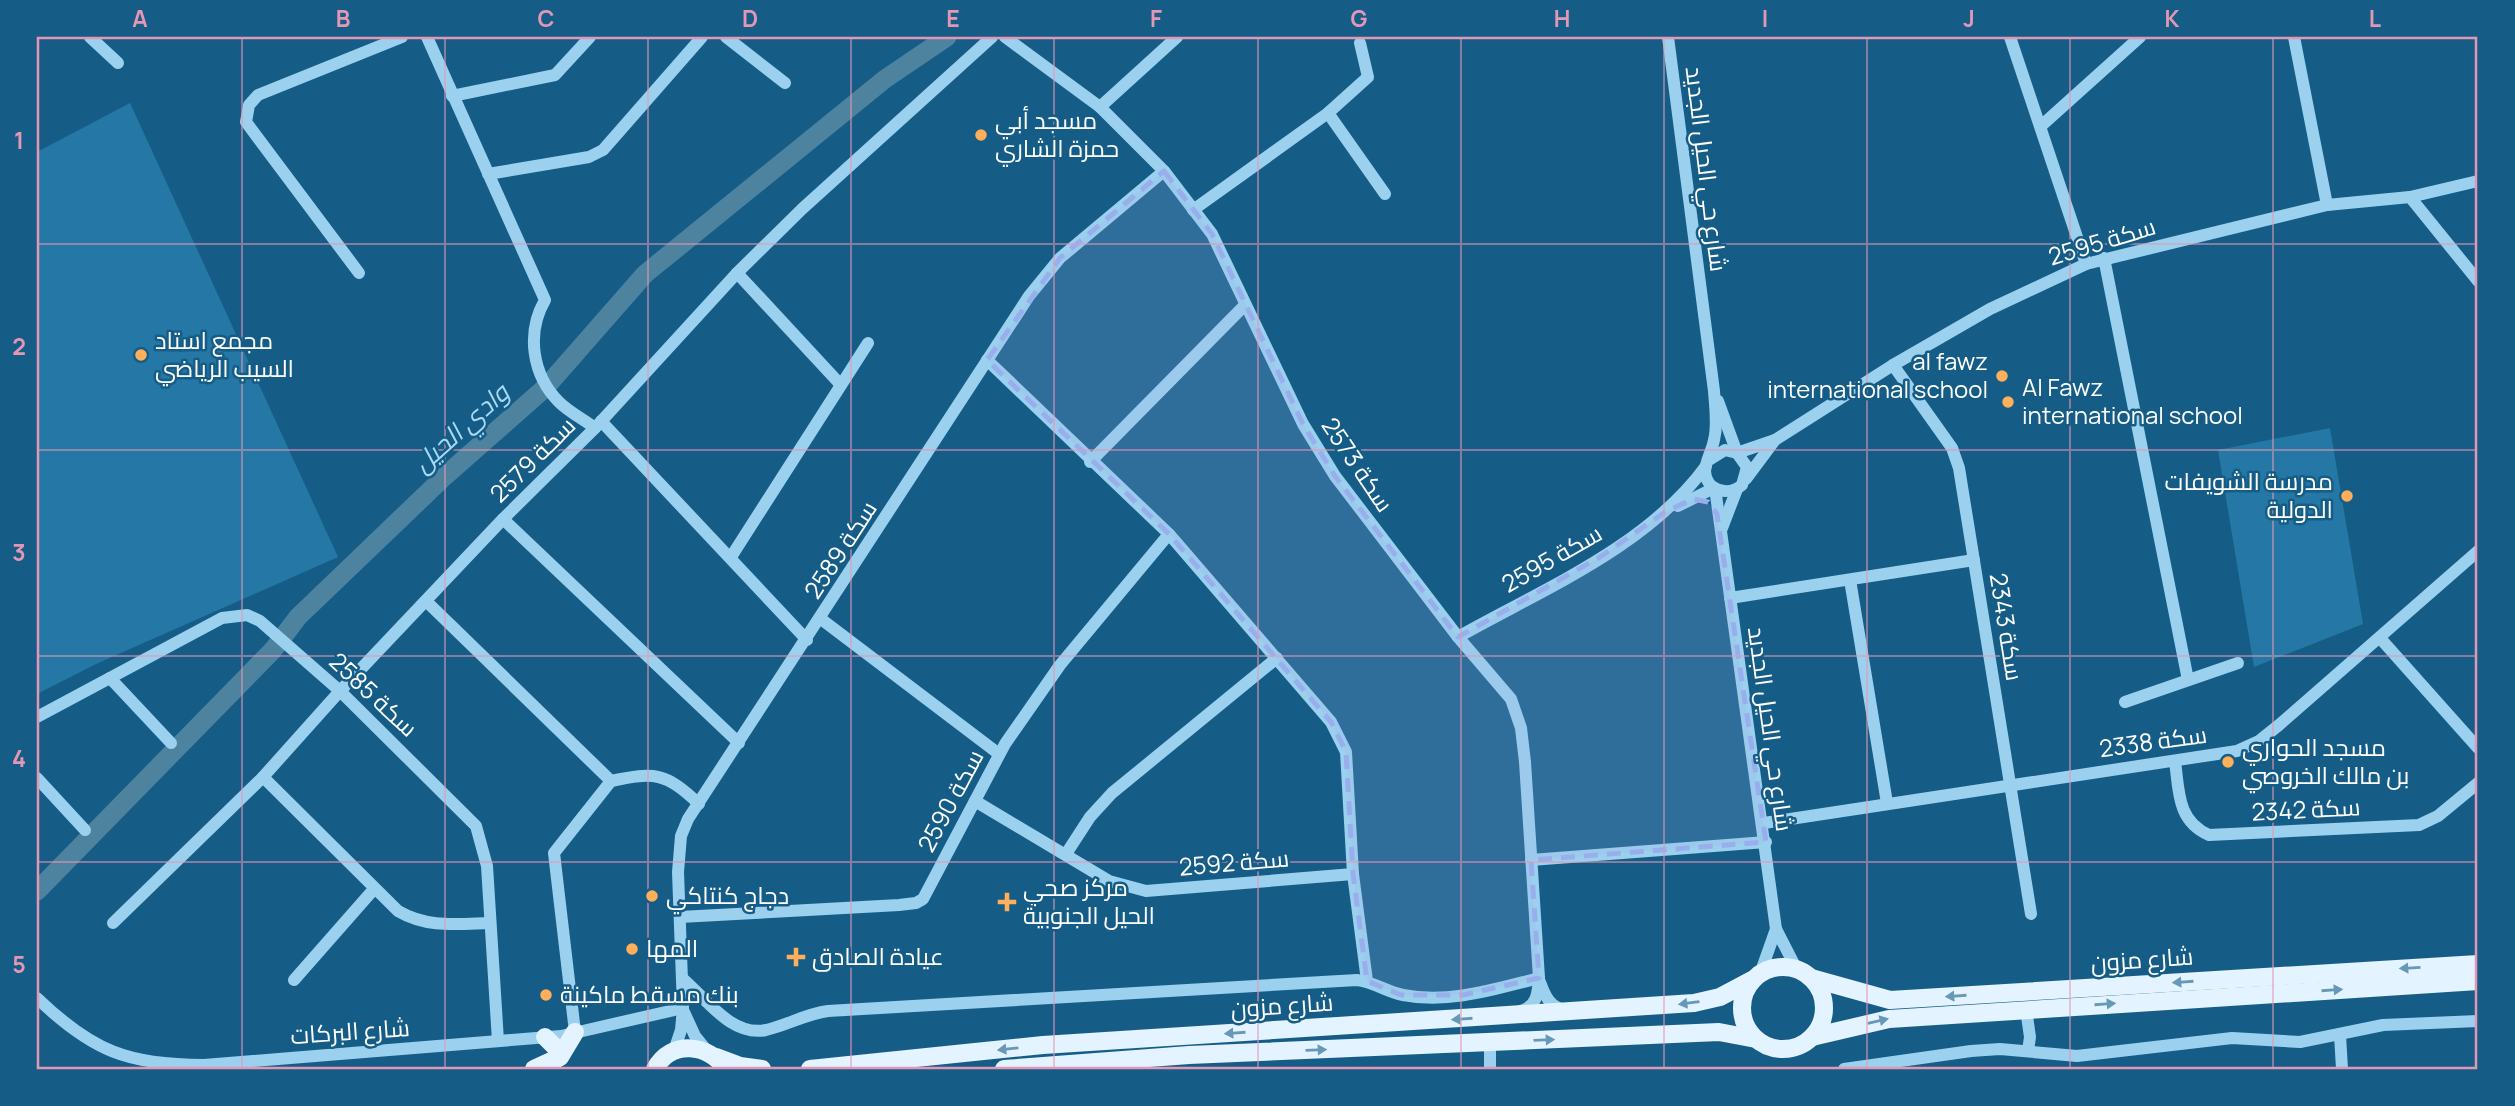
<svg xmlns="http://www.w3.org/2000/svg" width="2515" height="1106" font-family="Manrope,Cairo,sans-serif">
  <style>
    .green { fill: #2578a5 }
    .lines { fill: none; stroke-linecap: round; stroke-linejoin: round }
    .river { stroke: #4e83a0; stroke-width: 19 }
    .minor { stroke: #9bd1ee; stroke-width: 12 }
    .major { stroke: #e3f3ff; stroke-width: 18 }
    .oneway { fill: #6799b7 }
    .marked { fill: #99afed; fill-opacity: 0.2; stroke: #99afed; stroke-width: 5; stroke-dasharray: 14 9; stroke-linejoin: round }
    .grid { fill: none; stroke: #e497b5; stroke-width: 2; stroke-opacity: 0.55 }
    .poi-dot { fill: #ffaf59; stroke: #155d87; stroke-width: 2.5 }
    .labels { text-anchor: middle; stroke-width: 5; stroke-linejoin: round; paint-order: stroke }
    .poi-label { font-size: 24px; fill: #fff; stroke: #155d87; text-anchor: start }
    .street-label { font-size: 24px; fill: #fff; stroke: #155d87 }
    .water-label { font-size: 26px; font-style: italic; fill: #a7daf6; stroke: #155d87 }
    .neatline { fill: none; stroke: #e497b5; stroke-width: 2.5 }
    .grid-label { font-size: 23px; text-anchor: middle; font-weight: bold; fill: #e497b5 }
  </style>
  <rect width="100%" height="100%" fill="#155d87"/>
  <!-- green -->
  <g class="green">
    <polygon points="130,103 338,557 96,664 37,694 37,152"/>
    <polygon points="2330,428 2363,624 2254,667 2218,450"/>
  </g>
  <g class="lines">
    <!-- river -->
    <polyline class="river" points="37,891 273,650 298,617 445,476 546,387 645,274 885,79 947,37"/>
    <!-- minor -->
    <g class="minor">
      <polyline points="90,37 118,63"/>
      <path d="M427,37l118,263c-19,33 -13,75 14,102 10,10 24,17 36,26"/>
      <polyline points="726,37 785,83"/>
      <path d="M1005,37l95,70 64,64 48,63 91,190 32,52 123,161 53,62 10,29 4,34 14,216c-1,15 -2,29 -19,33"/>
      <path d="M1668,37l46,354c1,16 4,33 0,49 -2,11 -9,22 -9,32 2,20 24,24 37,13l5,-18 -10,-14 -12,-3 -16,10"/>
      <polyline points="2010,37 2086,264"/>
      <polyline points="2294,37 2327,205"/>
      <polyline points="452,96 555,75 590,37"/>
      <polyline points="1100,107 1177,37"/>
      <polyline points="1328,113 1385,194"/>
      <polyline points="2041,126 2140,37"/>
      <polyline points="488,174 589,157 603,150 702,37"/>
      <polyline points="2410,197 2478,281"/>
      <polyline points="1193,210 1328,113 1368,77 1360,43"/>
      <polyline points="2104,258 2188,680"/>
      <polyline points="359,273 246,122 249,105 258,95 402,37"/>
      <polyline points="737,273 840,384"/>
      <polyline points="987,360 1169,534 1331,722 1346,752 1353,874 1367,981"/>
      <polyline points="1893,365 1952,448 1959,468 2031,914"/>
      <polyline points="1718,401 1737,453"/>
      <polyline points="601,421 807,640"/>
      <polyline points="1737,453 1775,440 1893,365 1990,309 2086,264 2327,205 2410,197 2478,181"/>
      <polyline points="1090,462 1245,305"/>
      <polyline points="1746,479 1775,440"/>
      <polyline points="1715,488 1776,929 1797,970"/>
      <polyline points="1678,506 1714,488"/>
      <polyline points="503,519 739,743"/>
      <polyline points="1722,528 1737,489"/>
      <polyline points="731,557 868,343"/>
      <polyline points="1850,580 1887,803"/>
      <polyline points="1730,598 1974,560"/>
      <path d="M427,602l184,179c44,-9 54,-9 88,23"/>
      <polyline points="821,619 999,754"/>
      <path d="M1458,637c85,-48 189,-90 248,-171"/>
      <polyline points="2380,638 2478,748"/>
      <polyline points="110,678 171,743"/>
      <polyline points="2125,702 2238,663"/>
      <polyline points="37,717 222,618 247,615 260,621 340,691 476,826 487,866 498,1041"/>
      <path d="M2175,761c4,30 2,60 34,74l210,-10 19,-9 40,-33"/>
      <path d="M263,777l135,134c29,17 58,13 91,12"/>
      <polyline points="37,778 85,830"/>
      <polyline points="975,801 1109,881 1146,891 1353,874"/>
      <polyline points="1764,823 2237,751 2259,741 2279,725 2478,551"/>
      <polyline points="1066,854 1090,817 1112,793 1277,658"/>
      <polyline points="1531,860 1766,842"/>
      <polyline points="680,917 899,905 916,903 923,899 1005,744 1060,665 1169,534"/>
      <polyline points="113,923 263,777 340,691 503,519 595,428 737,273 802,209 992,37"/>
      <polyline points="1760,974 1776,929"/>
      <path d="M682,978c24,20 49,59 84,52 22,-5 39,-16 62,-19l529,-31c17,2 30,12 46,15 46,9 92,-6 136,-17"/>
      <polyline points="294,980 374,889"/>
      <path d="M1540,982c5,14 10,26 26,28"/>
      <path d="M37,998c55,53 91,67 167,67l357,-29 122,-28"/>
      <polyline points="2026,1009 2030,1037 2028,1051"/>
      <polyline points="684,1012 695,1036 708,1052"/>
      <polyline points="575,1032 554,853 611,781"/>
      <polyline points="2340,1035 2342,1069"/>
      <polyline points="674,1051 681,1030 683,1008 678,872 681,836 688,819 1029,296 1060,258 1164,171"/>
      <polyline points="1490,1069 1490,1042"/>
      <polyline points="1844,1069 1971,1051 2000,1049 2077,1056 2232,1038 2300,1042 2383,1025 2478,1021"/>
    </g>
    <!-- major -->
    <g class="major">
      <circle cx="1783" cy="1008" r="41"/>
      <polyline points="1811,978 1890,1000 2478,964"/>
      <polyline points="545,1037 557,1049 557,1059"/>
      <polyline points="1812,1037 1889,1019 2478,981"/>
      <polyline points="716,1057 740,1066 762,1069"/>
      <polyline points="534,1069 560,1057 575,1032"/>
      <path d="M655,1069c16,-30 54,-25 71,0"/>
      <polyline points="810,1069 1043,1045 1694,1003 1720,997 1752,980"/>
      <polyline points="1004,1069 1189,1055 1719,1032 1756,1039"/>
    </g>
  </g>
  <!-- one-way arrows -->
  <defs><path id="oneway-solid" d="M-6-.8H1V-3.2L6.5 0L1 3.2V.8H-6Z" transform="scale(1.75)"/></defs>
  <g class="oneway">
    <use href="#oneway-solid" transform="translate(2410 968) rotate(177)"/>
    <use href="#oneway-solid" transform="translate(2183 982) rotate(176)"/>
    <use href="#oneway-solid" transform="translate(2332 990) rotate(-4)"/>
    <use href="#oneway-solid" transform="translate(1956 996) rotate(176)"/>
    <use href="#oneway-solid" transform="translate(1689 1003) rotate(173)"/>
    <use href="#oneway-solid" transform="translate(2105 1004) rotate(-4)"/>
    <use href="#oneway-solid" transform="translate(1462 1019) rotate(176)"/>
    <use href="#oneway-solid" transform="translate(1878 1021) rotate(-13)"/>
    <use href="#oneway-solid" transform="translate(1235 1033) rotate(176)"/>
    <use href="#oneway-solid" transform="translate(1544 1040) rotate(-2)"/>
    <use href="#oneway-solid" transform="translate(1008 1049) rotate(174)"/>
    <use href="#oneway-solid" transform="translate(1316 1050) rotate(-2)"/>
  </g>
  <!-- marked area -->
  <path class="marked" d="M1164,171l48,63 91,190 32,52 123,161 142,-80 65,-45 28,-13 15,3 9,12 49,328 -235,18 8,118 -76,17h-62l-34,-14 -14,-107 -7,-122 -15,-30 -162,-188 -182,-174 73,-102z"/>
  <!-- grid -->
  <path class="grid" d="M242,37v1032M445,37v1032M648,37v1032M851,37v1032M1054,37v1032M1258,37v1032M1461,37v1032M1664,37v1032M1867,37v1032M2070,37v1032M2273,37v1032M37,244h2441M37,450h2441M37,656h2441M37,862h2441"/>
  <!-- markers -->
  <g class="poi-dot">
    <circle cx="981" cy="135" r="7"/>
    <circle cx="141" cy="355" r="7"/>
    <circle cx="2002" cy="376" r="7"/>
    <circle cx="2008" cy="402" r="7"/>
    <circle cx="2347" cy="496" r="7"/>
    <circle cx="2228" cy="762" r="7"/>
    <circle cx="652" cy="896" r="7"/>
    <path d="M1003.5 891.5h7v7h7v7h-7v7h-7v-7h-7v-7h7z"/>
    <circle cx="632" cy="949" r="7"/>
    <path d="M792.5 946.5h7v7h7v7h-7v7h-7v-7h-7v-7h7z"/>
    <circle cx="546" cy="995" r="7"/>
  </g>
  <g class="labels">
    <!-- poi labels -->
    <g class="poi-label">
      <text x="995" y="129">مسجد أبي<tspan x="995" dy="28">حمزة الشاري</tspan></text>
      <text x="155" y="349">مجمع استاد<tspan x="155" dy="28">السيب الرياضي</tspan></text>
      <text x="1988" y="370" text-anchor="end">al fawz<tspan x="1988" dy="28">international school</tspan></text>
      <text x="2022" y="396">Al Fawz<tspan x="2022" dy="28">international school</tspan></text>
      <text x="2333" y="490" text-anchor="end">مدرسة الشويفات<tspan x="2333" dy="28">الدولية</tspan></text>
      <text x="2242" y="756">مسجد الحواري<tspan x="2242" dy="28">بن مالك الخروصي</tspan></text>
      <text x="1023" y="896">مركز صحي<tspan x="1023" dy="28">الحيل الجنوبية</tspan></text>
      <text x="666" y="904">دجاج كنتاكي</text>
      <text x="646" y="957">المها</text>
      <text x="812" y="965">عيادة الصادق</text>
      <text x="560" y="1003">بنك مسقط ماكينة</text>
    </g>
    <!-- street labels -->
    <g class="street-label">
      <text transform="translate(1706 169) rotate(83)" y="8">شارع حي الحيل الجديد</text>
      <text transform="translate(2102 242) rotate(-17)" y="8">سكة 2595</text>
      <text transform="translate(533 460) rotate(-45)" y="8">سكة 2579</text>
      <text transform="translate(1357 465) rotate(56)" y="8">سكة 2573</text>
      <text transform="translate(841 550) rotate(-57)" y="8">سكة 2589</text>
      <text transform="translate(1552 559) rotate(-30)" y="8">سكة 2595</text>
      <text transform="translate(2006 627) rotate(81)" y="8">سكة 2343</text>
      <text transform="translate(373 695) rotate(43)" y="8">سكة 2585</text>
      <text transform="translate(1770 729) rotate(82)" y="8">شارع حي الحيل الجديد</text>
      <text transform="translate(2153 742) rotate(-8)" y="8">سكة 2338</text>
      <text transform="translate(951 801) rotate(-62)" y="8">سكة 2590</text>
      <text transform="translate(2306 810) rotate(-3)" y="8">سكة 2342</text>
      <text transform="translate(1234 863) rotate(-5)" y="8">سكة 2592</text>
      <text transform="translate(2142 960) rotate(-4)" y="8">شارع مزون</text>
      <text transform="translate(1282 1006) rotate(-4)" y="8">شارع مزون</text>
      <text transform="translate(350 1032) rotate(-4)" y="8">شارع البركات</text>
    </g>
    <!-- water labels -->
    <g class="water-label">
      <text transform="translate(461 428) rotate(-42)" y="9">وادي الحيل</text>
    </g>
  </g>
  <!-- border -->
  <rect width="2515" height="1106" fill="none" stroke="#155d87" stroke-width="77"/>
  <rect x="38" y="38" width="2438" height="1030" class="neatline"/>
  <g class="grid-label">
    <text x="140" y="27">A</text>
    <text x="343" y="27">B</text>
    <text x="546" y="27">C</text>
    <text x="750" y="27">D</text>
    <text x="953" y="27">E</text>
    <text x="1156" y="27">F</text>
    <text x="1359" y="27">G</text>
    <text x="1562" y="27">H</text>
    <text x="1765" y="27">I</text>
    <text x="1969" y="27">J</text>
    <text x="2172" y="27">K</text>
    <text x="2375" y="27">L</text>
    <text x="19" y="149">1</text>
    <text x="19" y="355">2</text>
    <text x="19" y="561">3</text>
    <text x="19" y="767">4</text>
    <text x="19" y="973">5</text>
  </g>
</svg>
